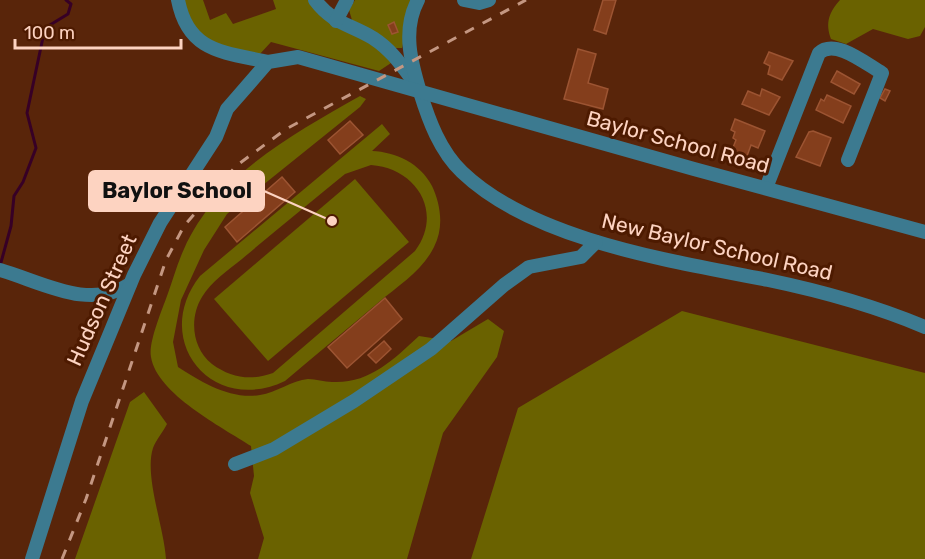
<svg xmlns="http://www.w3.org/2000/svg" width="925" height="559" font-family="Rubik,sans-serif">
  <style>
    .green { fill: #6a6200; fill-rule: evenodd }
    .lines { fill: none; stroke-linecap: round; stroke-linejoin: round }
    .stream { stroke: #370026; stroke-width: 3 }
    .building { fill: #843e1c; stroke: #9c5432; stroke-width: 1.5 }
    .minor { stroke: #3c7a90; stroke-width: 14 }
    .rail { stroke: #c49782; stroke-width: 3; stroke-dasharray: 10 10; stroke-linecap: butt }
    .labels { text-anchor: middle; stroke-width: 6; stroke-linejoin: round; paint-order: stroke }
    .street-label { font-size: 21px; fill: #fdd3c1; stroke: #4d1a00 }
    .leader { fill: none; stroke: #fdd3c1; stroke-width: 2 }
    .callout-dot { fill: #fdd3c1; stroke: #4d1a00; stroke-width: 2 }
    .callout { fill: #fdd3c1; stroke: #fdd3c1; stroke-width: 2 }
    .callout-label { font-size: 22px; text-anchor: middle; font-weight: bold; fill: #111 }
  </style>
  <rect width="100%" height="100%" fill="#59250a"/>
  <!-- green -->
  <g class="green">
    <polygon points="182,0 203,0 210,20 226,13 233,24 276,9 273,0 311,0 394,61 379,71 271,42 259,55 238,51 199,37"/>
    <polygon points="355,0 413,0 402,48 393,48 352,20 349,10"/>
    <path d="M840,0h85v27l-5,9 -12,3 -35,-10 -27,15 -15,-5c-6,-16 -2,-27 9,-39z"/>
    <path d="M360,96l6,3 -6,8 -133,107 -23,36 -23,50 -8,42 5,25c23,15 53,33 82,28 16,-2 32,-15 48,-16 8,0 16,3 24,3 37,2 61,-22 87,-46l32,5 37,-22 16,12 -7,26 -54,76 -36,126h-149l6,-21 -14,-45 4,-17 -3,-30c-29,-19 -94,-52 -100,-89 -3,-14 11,-47 16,-61 6,-16 10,-32 17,-47 33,-74 109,-115 176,-153z"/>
    <path d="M382,124l8,10 -18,17c24,1 48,12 60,35 9,19 12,42 2,61 -11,23 -36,39 -55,55 -31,26 -63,53 -94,79 -73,35 -135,-41 -85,-105zM371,165c45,3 73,47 44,86l-142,122c-22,8 -42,5 -61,-9 -20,-16 -23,-46 -10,-67 9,-15 26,-27 40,-38 34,-29 69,-57 103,-85z"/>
    <polygon points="355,179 409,242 268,361 214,299"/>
    <polygon points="682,311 925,373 925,559 471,559 518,408"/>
    <path d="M144,392l23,32c-4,8 -11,16 -14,24 -9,28 11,79 13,111h-91l55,-157z"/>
  </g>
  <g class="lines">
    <!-- stream -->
    <polyline class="stream" points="0,266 11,226 14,196 23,182 36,148 27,113 45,28 68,14 71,4 66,0"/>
  </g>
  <!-- building -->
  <g class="building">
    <polygon points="603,0 616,0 606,34 594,30"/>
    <polygon points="394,22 398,32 392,34 388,25"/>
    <polygon points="578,49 596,54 588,83 608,89 603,109 564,99"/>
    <polygon points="769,52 793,61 782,80 768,74 770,66 764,63"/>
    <polygon points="837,71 860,84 854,94 831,82"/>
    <polygon points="762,89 780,97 769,115 742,104 748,91 760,96"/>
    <polygon points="885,89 890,91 885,101 880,98"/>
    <polygon points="827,95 851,106 843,123 816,110 821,99 824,101"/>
    <polygon points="735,119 765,131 758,148 751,145 747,156 732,150 736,140 733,138 735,132 731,130"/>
    <polygon points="350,121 363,135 340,154 328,140"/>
    <polygon points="813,131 831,138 820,166 796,157 809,132"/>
    <polygon points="282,177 295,192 237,242 225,227"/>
    <polygon points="385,298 402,319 347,368 328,347"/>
    <polygon points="384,341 391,349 376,363 368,355"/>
  </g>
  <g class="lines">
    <!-- minor -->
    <g class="minor">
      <path d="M178,0c10,52 45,52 90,62"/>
      <path d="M315,0c18,24 35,24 58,38 17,11 27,25 38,40"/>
      <path d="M418,0c-16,30 -7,62 2,92 9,29 20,59 42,80 72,69 211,89 306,108 53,11 107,26 157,47"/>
      <polyline points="464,0 479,3 489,0"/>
      <polyline points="336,21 347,0"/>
      <path d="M766,188l53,-135c16,-15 47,11 63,20l-34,87"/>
      <path d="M0,270c42,12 89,41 130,14"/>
      <polyline points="235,464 274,449 354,401 431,349 504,285 529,267 581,257 596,242"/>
      <polyline points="32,559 82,401 134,275 160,223 216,137 227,109 268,62 298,57 694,169 925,232"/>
    </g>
    <!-- rail -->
    <polyline class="rail" points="62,559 86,499 166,260 184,226 236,166 286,129 526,0"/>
  </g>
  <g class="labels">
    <!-- street labels -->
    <g class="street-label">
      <text transform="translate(678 142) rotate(15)" y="7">Baylor School Road</text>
      <text transform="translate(717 247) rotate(13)" y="7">New Baylor School Road</text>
      <text transform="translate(102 300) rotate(-66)" y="7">Hudson Street</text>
    </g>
  </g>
  <!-- callouts -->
  <path class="leader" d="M332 221L264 191"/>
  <circle class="callout-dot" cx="332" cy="221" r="6"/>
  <rect class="callout" x="89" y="171" width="175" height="40" rx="6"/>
  <g class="callout-label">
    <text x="177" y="198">Baylor School</text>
  </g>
  <!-- scale -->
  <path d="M15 39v9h166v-9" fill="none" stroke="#fdd3c1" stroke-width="3"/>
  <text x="24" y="39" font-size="18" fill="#fdd3c1" stroke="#4d1a00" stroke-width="4.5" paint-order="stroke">100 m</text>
</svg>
